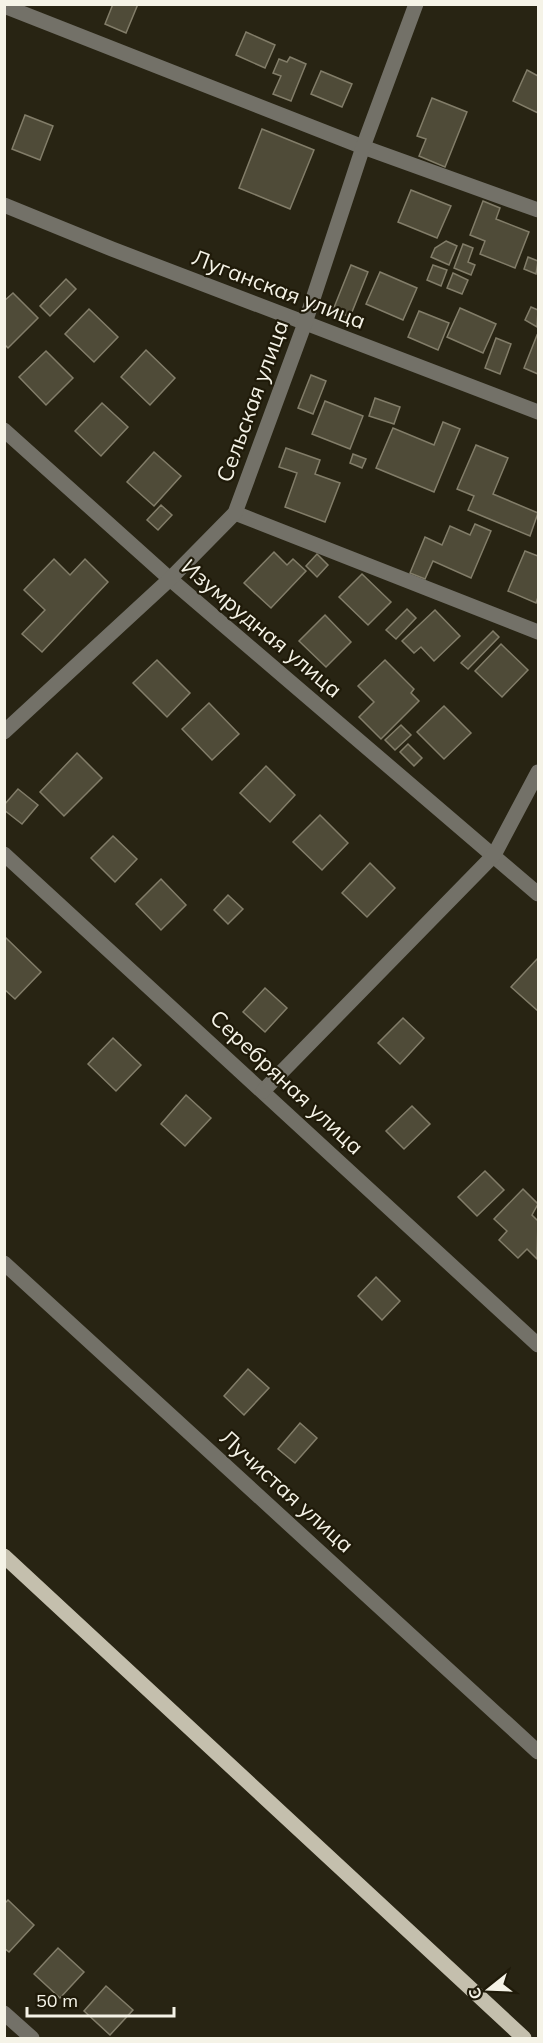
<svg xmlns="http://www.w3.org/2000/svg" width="543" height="2043" font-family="Mulish,sans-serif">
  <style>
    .building { fill: #4f4b38; stroke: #827d69; stroke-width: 1.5 }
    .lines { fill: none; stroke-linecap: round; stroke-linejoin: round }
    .minor { stroke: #737168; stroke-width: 15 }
    .major { stroke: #c4bfad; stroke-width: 15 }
    .labels { text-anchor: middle; stroke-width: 4.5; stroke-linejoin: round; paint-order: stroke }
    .street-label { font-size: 22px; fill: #f5f3e7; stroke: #1f1a09 }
  </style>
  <rect width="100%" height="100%" fill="#282413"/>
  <!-- building -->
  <g class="building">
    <polygon points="113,4 138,4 126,33 105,24"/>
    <polygon points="246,32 275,45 265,68 236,55"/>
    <polygon points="290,57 306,64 291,101 273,94 281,76 273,73 279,59 287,62"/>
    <polygon points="527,70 538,76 538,113 513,101"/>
    <polygon points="321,71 352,84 342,107 311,94"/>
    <polygon points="432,98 467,112 445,167 419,156 426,139 417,136"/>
    <polygon points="25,115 53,126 40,160 12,149"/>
    <polygon points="262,129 314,150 290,209 239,188"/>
    <polygon points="411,190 451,206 437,238 398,222"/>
    <polygon points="483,201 500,208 496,219 529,232 515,268 480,254 485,241 470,235"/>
    <polygon points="446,241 457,246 449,265 431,257 435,248"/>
    <polygon points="463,244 473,248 468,262 475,265 471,275 454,268"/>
    <polygon points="528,257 538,261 536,274 524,269"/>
    <polygon points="351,265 368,272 350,317 333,310"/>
    <polygon points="433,265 447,270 441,286 427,280"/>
    <polygon points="380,272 417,288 403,320 366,304"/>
    <polygon points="453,273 468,280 462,294 447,288"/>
    <polygon points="66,279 76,289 50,316 40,306"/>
    <polygon points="13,293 38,318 8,348 4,344 4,301"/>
    <polygon points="531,307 538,310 537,327 525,320"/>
    <polygon points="460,308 496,324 483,353 447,337"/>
    <polygon points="89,309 118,337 94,362 65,334"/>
    <polygon points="419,311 449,323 438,350 408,337"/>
    <polygon points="537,335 538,336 538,374 524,368"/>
    <polygon points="496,338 511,344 500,374 485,368"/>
    <polygon points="146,350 175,378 150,405 121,377"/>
    <polygon points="46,351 73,378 46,405 19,377"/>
    <polygon points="311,375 326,381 313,414 298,408"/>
    <polygon points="375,398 400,407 394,424 369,416"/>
    <polygon points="325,401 363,416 350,449 312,434"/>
    <polygon points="102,403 128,427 101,456 75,431"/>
    <polygon points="443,422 460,429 434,492 376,468 393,428 434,445"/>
    <polygon points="476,445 508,458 493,494 538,513 530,536 468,510 474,496 457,489"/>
    <polygon points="286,448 320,460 315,474 340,483 325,522 285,507 297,473 279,467"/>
    <polygon points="154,452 181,476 154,506 127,482"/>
    <polygon points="353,454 366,459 362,468 350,463"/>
    <polygon points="161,505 172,515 158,530 147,520"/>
    <polygon points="475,524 491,531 471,578 433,561 425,579 410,573 425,537 442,545 450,526 470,535"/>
    <polygon points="525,551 538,556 538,597 536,603 508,591"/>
    <polygon points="274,552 287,565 293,559 306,571 271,608 244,583"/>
    <polygon points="317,554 328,565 317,577 306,566"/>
    <polygon points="54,559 70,575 85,559 108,582 42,652 22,634 45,610 24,590"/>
    <polygon points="362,574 391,602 368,625 339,597"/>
    <polygon points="407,609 416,618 396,639 386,630"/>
    <polygon points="435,610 460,636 434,661 421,647 414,653 402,641"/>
    <polygon points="325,615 351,642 326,667 299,641"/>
    <polygon points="493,631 499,637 468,669 461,663"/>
    <polygon points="501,644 528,670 502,697 475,671"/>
    <polygon points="157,660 190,693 167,717 133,683"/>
    <polygon points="385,660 414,689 411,693 419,701 381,739 359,717 374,702 358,686"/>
    <polygon points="209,703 239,734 212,760 182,729"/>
    <polygon points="444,706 471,733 444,759 417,732"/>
    <polygon points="401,725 411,735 395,750 385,740"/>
    <polygon points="408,744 422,758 414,766 400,752"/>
    <polygon points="77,753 102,778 64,816 40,792"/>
    <polygon points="266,766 295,795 270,822 240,793"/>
    <polygon points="18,789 38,805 22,824 4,810 4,805"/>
    <polygon points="320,815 348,843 322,870 293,842"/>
    <polygon points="113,836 137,859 115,882 91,858"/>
    <polygon points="370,863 395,888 367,917 342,893"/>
    <polygon points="161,879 186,905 161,930 136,904"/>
    <polygon points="228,895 243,909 228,924 214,910"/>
    <polygon points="4,936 41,972 15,999 4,989"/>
    <polygon points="537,959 538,960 538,1011 511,987"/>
    <polygon points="265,988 287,1008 265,1032 243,1012"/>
    <polygon points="403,1018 424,1038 400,1064 378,1043"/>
    <polygon points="113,1038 141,1065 116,1091 88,1064"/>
    <polygon points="186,1095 211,1118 185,1146 161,1124"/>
    <polygon points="412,1106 430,1124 404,1149 386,1131"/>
    <polygon points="485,1171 504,1190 477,1216 458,1197"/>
    <polygon points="523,1189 538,1204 532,1215 538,1221 537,1259 527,1249 518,1258 499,1240 507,1231 494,1219"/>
    <polygon points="376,1277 400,1301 382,1320 358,1296"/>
    <polygon points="248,1369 269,1388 244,1415 224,1396"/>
    <polygon points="300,1423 317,1438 295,1463 278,1449"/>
    <polygon points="8,1900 34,1925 9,1952 4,1948 4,1904"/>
    <polygon points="58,1948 84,1972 60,1998 34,1974"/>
    <polygon points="106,1986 133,2010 110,2035 84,2011"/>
  </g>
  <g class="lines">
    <!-- minor -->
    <g class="minor">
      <polyline points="4,6 363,147 538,210"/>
      <polyline points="4,205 112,249 538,412"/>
      <polyline points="4,430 170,579 538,894"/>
      <polyline points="235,513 538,632"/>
      <polyline points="4,732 170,579 235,513 305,323 363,147 416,4"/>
      <polyline points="4,854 538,1345"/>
      <polyline points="263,1091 494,855 538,772"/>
      <polyline points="4,1263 538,1752"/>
      <polyline points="4,2013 32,2038"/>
    </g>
    <!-- major -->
    <polyline class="major" points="4,1556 524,2038"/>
  </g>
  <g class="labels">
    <!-- street labels -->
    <g class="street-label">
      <text transform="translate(279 289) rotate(21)" y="8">Луганская улица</text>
      <text transform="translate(252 401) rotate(-70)" y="8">Сельская улица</text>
      <text transform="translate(262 628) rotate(40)" y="8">Изумрудная улица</text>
      <text transform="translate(287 1082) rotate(43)" y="8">Серебряная улица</text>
      <text transform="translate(287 1491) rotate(42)" y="8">Лучистая улица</text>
    </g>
  </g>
  <!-- border -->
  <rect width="543" height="2043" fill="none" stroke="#f5f3e7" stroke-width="12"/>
  <!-- north arrow -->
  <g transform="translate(489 1989) rotate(252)" stroke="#1f1a09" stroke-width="4.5" paint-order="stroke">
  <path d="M0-4.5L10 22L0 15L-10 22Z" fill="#f5f3e7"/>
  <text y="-9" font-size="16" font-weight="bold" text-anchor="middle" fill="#f5f3e7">С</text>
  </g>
  <!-- scale -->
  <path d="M27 2007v9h147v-9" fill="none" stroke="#f5f3e7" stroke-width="3"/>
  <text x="36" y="2007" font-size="18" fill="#f5f3e7" stroke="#1f1a09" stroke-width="4.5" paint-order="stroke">50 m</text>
</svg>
